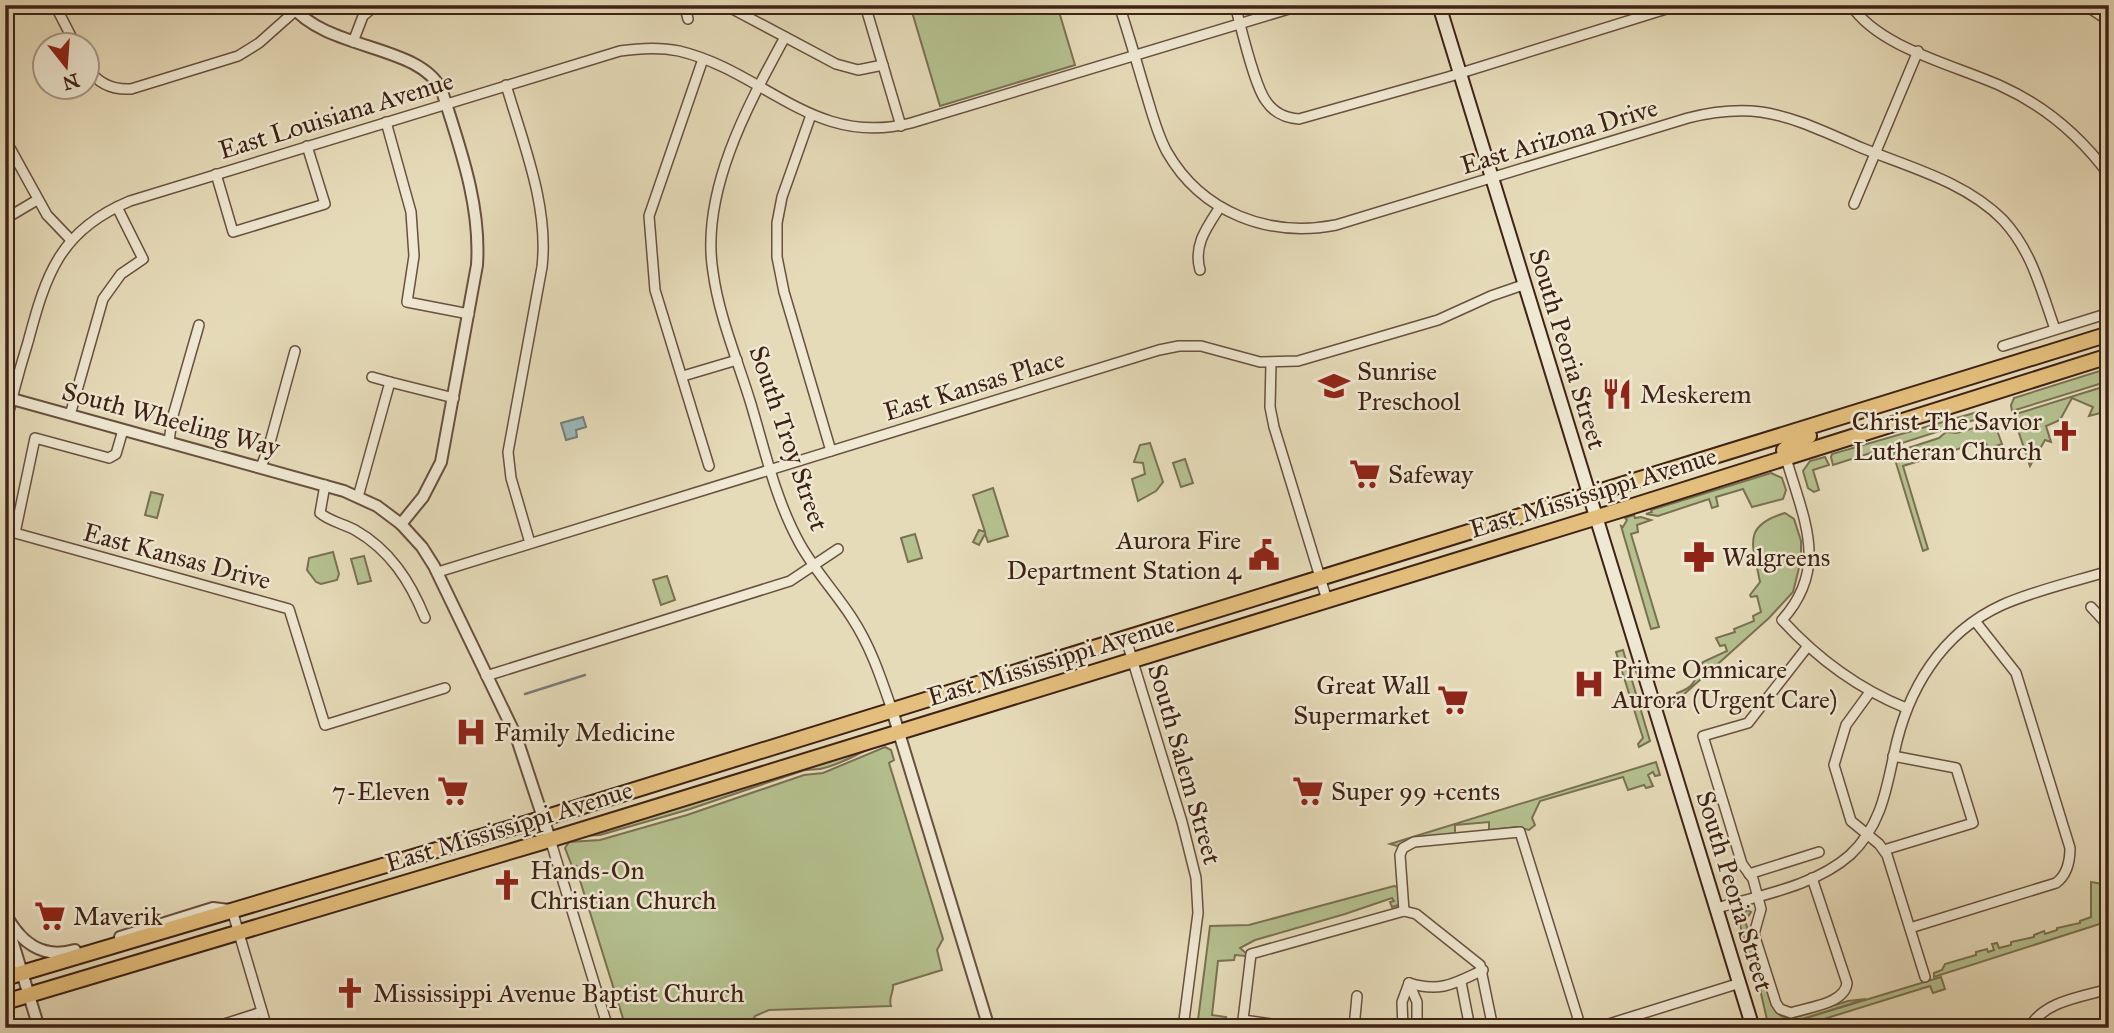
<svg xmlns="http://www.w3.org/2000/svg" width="2114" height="1033" font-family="'IM FELL Great Primer',serif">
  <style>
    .green { fill: #b5c08f; stroke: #7a7152; stroke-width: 2 }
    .water { fill: #9ab9b9; stroke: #767d78; stroke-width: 2 }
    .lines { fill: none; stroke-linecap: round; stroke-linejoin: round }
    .stream { stroke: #767d78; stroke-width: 2.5 }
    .minor-casing { stroke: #69503f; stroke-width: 12 }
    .tertiary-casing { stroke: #69503f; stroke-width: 14 }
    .secondary-casing { stroke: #3f2216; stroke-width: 16 }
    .primary-casing { stroke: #3f2216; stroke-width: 18 }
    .minor { stroke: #efe8d2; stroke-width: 9 }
    .tertiary { stroke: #efe8d2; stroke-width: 10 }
    .secondary { stroke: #efe8d2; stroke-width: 12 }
    .primary { stroke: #e3be7c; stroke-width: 14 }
    .labels { text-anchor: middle; stroke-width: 5; stroke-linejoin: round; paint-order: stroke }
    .street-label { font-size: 26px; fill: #3f2216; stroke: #efe8d2 }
    .poi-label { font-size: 26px; fill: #3f2216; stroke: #efe8d2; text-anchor: start }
  </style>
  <rect width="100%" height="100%" fill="#e6dbb9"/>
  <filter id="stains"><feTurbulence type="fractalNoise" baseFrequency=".00286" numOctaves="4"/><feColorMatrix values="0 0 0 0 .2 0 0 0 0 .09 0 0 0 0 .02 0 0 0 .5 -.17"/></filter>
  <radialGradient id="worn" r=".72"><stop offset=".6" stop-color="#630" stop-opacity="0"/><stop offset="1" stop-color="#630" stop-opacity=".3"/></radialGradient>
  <!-- green -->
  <g class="green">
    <polygon points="910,5 1057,5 1075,65 940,106"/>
    <polygon points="2109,368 2109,381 2012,411 2011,405 2014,398"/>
    <polygon points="2109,385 2108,411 2089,416 2093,407 2072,398 2060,420 2046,426 2051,442 2045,440 2030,466 2013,415"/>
    <polygon points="1981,411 1984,417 1833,465 1831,457 1832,454"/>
    <polygon points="1994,422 2002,444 1989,448 1984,441 1903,466 1928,549 1923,551 1893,453 1939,438 1946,432 1957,433"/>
    <polygon points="1150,443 1163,482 1156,491 1138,501 1132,479 1145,474 1143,463 1134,462 1140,445"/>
    <polygon points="1825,457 1829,465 1813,470 1819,490 1814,492 1808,488 1803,471 1810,461"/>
    <polygon points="1185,459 1193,483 1181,487 1173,463"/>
    <polygon points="1771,473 1782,478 1786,490 1783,499 1752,507 1743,489 1716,497 1718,506 1712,508 1709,499 1658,516 1646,514 1652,512 1651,510"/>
    <polygon points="993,488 1008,536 988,542 985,534 979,545 973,542 979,530 985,532 973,495"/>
    <polygon points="151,492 163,495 157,518 145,515"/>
    <path d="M1785,513l9,6 7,22v19l-8,32 -24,26 -97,87 5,-12c21,-7 17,-15 26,-31l24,-11 -2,-6 -5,1 -4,-8 19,-6 -1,-3 20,-8 -1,-5 8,-4 -4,-16 -6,1 -1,-2 10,-13c-7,-37 -19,-56 25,-69z"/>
    <polygon points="1634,515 1635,518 1641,517 1651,520 1637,525 1638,532 1631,534 1659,627 1651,629 1621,526 1623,527 1627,520 1625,518"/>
    <polygon points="915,534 922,558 908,562 901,538"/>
    <polygon points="333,552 339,574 337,580 321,584 316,582 307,570 309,558"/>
    <polygon points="364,556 371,581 358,584 351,559"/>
    <polygon points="667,576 675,600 661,605 653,580"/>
    <polygon points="1623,650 1650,741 1639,747 1638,744 1643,738 1616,652"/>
    <path d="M874,746c-15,8 -38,20 -54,23 -6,1 -12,0 -18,2l-115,39 -87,25 -18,1 219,-67 2,1v-2z"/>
    <path d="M885,747l6,3 3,10 -5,3 54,176 -6,11 5,20 -49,15c1,7 -5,13 -2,21l-122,4 -14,6 -5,12h-124l-48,-154 -4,-4 2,-4h-4l-7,-18 4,-6 31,-2 87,-25 117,-40 19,-2z"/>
    <polygon points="1656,762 1660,775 1655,776 1653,772 1648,775 1653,786 1646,788 1644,785 1628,790 1623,777 1540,801 1532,818 1535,825 1529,830 1517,827 1489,830 1489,822 1455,825 1455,834 1410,839 1397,846 1390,844"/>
    <polygon points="2091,882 2109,885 2109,921 1934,977 1934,973 1942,970 1945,964 1976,955 1976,952 1987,949 1988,952 1994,950 1992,944 1997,943 1999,948 2011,945 2011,942 2034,937 2034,935 2044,931 2045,934 2057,930 2057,928 2080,923 2080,921 2091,917"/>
    <polygon points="1394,886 1398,887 1402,904 1392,907 1390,902 1394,901 1392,898 1345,914 1255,940 1240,948 1247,954 1246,956 1235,955 1234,960 1218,961 1212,1015 1226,1017 1224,1028 1197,1028 1210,926 1249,925"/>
    <polygon points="1748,910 1751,912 1745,921 1775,1009 1781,1016 1790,1019 1848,1001 1866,999 1783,1025 1941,977 1945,989 1933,993 1930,986 1795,1028 1769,1028 1759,985 1739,922 1743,913"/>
  </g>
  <!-- water -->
  <polygon class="water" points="583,417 586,427 576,430 577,437 566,440 561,423"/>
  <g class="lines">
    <!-- stream -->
    <polyline class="stream" points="525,694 585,675"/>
    <defs>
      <g id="minor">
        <polyline points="55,5 76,46"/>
        <polyline points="684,5 688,19"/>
        <polyline points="725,5 836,64 858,70 883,65"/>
        <polyline points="865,5 901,126"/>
        <path d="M1119,5c9,27 17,55 25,82 7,22 12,45 23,65 35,61 102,86 169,73l352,-107c24,-6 48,-9 73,-6 35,5 68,22 101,36 47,19 104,34 141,72 29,31 38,70 52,109"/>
        <path d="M1235,5c6,22 19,80 31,96 8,12 20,17 33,18l149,-42 231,-72"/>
        <path d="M1851,5c28,43 104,60 150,81 44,20 80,51 108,89"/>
        <polyline points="2085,5 2109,21"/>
        <path d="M785,37c-37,68 -85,155 -72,235 6,45 25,89 38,132 14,47 25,97 49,140 15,27 36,49 52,74 19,29 29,60 40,92"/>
        <polyline points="353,42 363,16 376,5"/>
        <polyline points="703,59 649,216 655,290 709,466"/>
        <path d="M88,68c10,16 24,22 43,21l107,-33 21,-13 36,-32"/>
        <path d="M506,85c17,58 43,121 36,182l-34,185 3,26 19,65"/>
        <polyline points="811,115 782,197 777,223 777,257 784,292 831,451"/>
        <polyline points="386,122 411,212 414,256 407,302 469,314"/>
        <polyline points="5,139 47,215 71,240"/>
        <polyline points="216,174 233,232 325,204 307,146"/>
        <polyline points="1854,204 1918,51"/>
        <polyline points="5,219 37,200"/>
        <path d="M1200,270c-7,-25 7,-43 20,-63"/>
        <polyline points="2003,346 2109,313"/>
        <polyline points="1271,363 1270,407 1274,427 1327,600"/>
        <polyline points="683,376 737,360"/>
        <polyline points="372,377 390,382"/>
        <polyline points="70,415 103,299 121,274 143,259 117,207"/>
        <path d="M5,430c6,-30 14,-59 23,-88 18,-68 32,-112 102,-141l490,-150c20,-3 40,-4 59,0 85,20 135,97 232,72l391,-118"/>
        <polyline points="123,430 116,454 109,458 35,438 15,533 289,609 325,725 445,688"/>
        <polyline points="169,442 172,419 199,325"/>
        <path d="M1786,458c17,60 44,109 -4,162 34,37 77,69 124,88"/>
        <polyline points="261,467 269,446 295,351"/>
        <path d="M325,485l-5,28c9,8 24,11 35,17 35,20 55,51 70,88"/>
        <polyline points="358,497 390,382 454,398"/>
        <polyline points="438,572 1159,350 1179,346 1201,346 1260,362 1298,361 1438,320 1491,296 1523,285"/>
        <polyline points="2091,607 2104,621 2109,637"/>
        <polyline points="1126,639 1182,822 1196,878 1198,913 1183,1028"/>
        <path d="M1808,646l-60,77 -45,13 39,128 11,15 8,30 -7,25 22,69 4,6 11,4c17,-6 54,-9 56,-30l-35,-105"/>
        <polyline points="486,676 790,581 838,549"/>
        <polyline points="1870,692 1846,725 1834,765 1851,821 1879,844 1887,855 1925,977"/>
        <polyline points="550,839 608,1028"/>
        <polyline points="1884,850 1973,823 1956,768 1893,756"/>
        <polyline points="1749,874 1819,852"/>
        <path d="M1717,908c44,-13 98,-22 133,-53 30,-28 36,-63 44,-101 13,-64 47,-121 108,-149 34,-15 71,-23 107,-34"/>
        <polyline points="232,910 267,1028"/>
        <polyline points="1404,911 1400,855 1403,848 1414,842 1520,832 1581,1028"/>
        <path d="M1910,928l146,-45c11,-8 14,-22 14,-35l-54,-175 -41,-52"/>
        <polyline points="1461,982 1470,1028"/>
        <path d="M1409,983c32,10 46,0 74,-13"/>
        <polyline points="1409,983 1417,1002 1417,1028"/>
        <polyline points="1243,1020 1301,1028"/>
        <polyline points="212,1028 262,1012"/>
        <polyline points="1242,1028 1251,954 1404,911 1416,914 1480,965 1493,1028"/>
        <polyline points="1354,1028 1357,996"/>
        <polyline points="1403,1028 1402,1002 1409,983"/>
        <polyline points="1596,1028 1740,983"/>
        <path d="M2029,1028c15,-27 52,-31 80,-39"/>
      </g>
      <g id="tertiary">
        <path d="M291,5c36,46 130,39 151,86 18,57 39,114 35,174l-36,197 -18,35 -22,27"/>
        <polyline points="5,397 344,491 377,506 401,524 422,547 434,566 516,736 550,839"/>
        <polyline points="892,710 989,1028"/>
        <path d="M5,913c14,28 37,47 70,37"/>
        <polyline points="8,927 39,1028"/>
        <polyline points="120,937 213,908 229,910"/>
      </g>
      <polyline id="secondary" points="1439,5 1753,1028"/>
      <g id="primary">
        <polyline points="1786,458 1784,450 1792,443 1809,436"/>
        <polyline points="5,978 531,822 2109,334"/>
        <polyline points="5,1002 539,843 1617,511 2109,356"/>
      </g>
    </defs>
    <!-- minor casing -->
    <use href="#minor" class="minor-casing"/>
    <!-- tertiary casing -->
    <use href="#tertiary" class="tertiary-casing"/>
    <!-- secondary casing -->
    <use href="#secondary" class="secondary-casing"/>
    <!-- primary casing -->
    <use href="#primary" class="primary-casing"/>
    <!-- minor -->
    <use href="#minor" class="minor"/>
    <!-- tertiary -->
    <use href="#tertiary" class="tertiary"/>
    <!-- secondary -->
    <use href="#secondary" class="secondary"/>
    <!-- primary -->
    <use href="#primary" class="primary"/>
  </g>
  <!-- icons -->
  <defs>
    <symbol id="school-bare" viewBox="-9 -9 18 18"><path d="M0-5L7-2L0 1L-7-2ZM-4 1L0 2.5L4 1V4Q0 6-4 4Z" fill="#8f2418" stroke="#efe8d2" stroke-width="2.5" paint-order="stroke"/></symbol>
    <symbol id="restaurant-bare" viewBox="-9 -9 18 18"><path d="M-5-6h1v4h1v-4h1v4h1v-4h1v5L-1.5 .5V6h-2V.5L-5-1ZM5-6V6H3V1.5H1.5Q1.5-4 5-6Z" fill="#8f2418" stroke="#efe8d2" stroke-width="2.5" paint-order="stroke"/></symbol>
    <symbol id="church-bare" viewBox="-9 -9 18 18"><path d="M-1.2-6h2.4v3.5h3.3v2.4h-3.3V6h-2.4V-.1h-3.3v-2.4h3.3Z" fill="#8f2418" stroke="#efe8d2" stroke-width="2.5" paint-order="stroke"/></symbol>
    <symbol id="supermarket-bare" viewBox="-9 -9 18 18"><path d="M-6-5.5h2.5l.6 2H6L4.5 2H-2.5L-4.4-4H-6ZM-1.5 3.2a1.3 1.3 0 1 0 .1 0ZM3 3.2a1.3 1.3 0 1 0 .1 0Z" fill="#8f2418" stroke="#efe8d2" stroke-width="2.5" paint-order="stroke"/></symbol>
    <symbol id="civic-bare" viewBox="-9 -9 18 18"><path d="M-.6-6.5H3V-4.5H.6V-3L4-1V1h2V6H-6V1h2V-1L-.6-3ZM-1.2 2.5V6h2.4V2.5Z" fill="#8f2418" stroke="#efe8d2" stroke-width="2.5" paint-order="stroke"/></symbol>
    <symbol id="pharmacy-bare" viewBox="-9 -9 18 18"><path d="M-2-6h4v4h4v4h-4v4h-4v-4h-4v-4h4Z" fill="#8f2418" stroke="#efe8d2" stroke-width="2.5" paint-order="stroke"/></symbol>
    <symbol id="hospital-bare" viewBox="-9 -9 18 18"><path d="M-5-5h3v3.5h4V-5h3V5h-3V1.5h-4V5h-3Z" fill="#8f2418" stroke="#efe8d2" stroke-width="2.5" paint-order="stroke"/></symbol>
  </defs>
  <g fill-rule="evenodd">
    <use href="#school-bare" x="1312" y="364" width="44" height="44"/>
    <use href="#restaurant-bare" x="1595" y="372" width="44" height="44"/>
    <use href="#church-bare" x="2043" y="414" width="44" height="44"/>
    <use href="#supermarket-bare" x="1343" y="452" width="44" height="44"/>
    <use href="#civic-bare" x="1242" y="533" width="44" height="44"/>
    <use href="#pharmacy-bare" x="1677" y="535" width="44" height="44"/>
    <use href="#hospital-bare" x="1567" y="662" width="44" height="44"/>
    <use href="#supermarket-bare" x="1431" y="678" width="44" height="44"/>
    <use href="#hospital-bare" x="449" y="710" width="44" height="44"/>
    <use href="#supermarket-bare" x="431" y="769" width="44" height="44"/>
    <use href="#supermarket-bare" x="1286" y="769" width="44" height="44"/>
    <use href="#church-bare" x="485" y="863" width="44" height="44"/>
    <use href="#supermarket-bare" x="28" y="894" width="44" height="44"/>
    <use href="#church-bare" x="328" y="971" width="44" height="44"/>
  </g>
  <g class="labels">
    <!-- street labels -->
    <g class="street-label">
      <text transform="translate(336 115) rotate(-17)" y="9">East Louisiana Avenue</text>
      <text transform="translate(1559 136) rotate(-17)" y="9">East Arizona Drive</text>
      <text transform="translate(1568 349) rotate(73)" y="9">South Peoria Street</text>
      <text transform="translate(974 385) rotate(-17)" y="9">East Kansas Place</text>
      <text transform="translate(171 419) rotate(15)" y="9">South Wheeling Way</text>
      <text transform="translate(789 438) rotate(71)" y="9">South Troy Street</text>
      <text transform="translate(1593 492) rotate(-17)" y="9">East Mississippi Avenue</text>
      <text transform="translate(177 556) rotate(15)" y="9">East Kansas Drive</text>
      <text transform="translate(1051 660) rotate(-17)" y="9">East Mississippi Avenue</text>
      <text transform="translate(1185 764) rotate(74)" y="9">South Salem Street</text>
      <text transform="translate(509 826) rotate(-17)" y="9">East Mississippi Avenue</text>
      <text transform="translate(1735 891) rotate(73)" y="9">South Peoria Street</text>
    </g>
    <!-- poi labels -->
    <g class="poi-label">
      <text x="1357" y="380">Sunrise<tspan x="1357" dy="30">Preschool</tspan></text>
      <text x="1640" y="403">Meskerem</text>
      <text x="2042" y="430" text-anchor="end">Christ The Savior<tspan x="2042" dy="30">Lutheran Church</tspan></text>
      <text x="1388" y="483">Safeway</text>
      <text x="1241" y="549" text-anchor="end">Aurora Fire<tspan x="1241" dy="30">Department Station 4</tspan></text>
      <text x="1722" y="566">Walgreens</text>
      <text x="1612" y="678">Prime Omnicare<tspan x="1612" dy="30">Aurora (Urgent Care)</tspan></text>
      <text x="1430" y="694" text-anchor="end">Great Wall<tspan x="1430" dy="30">Supermarket</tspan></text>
      <text x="494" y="741">Family Medicine</text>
      <text x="430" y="800" text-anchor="end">7-Eleven</text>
      <text x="1331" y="800">Super 99 +cents</text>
      <text x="530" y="879">Hands-On<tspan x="530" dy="30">Christian Church</tspan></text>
      <text x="73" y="925">Maverik</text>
      <text x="373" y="1002">Mississippi Avenue Baptist Church</text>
    </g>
  </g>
  <!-- margin -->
  <rect width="2114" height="1033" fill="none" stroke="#e6dbb9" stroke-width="28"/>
  <rect x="7" y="7" width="2100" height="1019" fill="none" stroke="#3f2216" stroke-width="3.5"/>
  <rect x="14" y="14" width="2086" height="1005" fill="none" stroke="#3f2216" stroke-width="2"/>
  <!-- north arrow -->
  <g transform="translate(66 66) rotate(163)"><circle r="33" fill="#efe8d2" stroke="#a99987" stroke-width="2"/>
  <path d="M0-5L12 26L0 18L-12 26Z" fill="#8f2418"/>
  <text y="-10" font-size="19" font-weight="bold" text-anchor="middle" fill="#3f2216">N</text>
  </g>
  <rect width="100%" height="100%" filter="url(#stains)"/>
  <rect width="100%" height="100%" fill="url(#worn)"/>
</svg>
